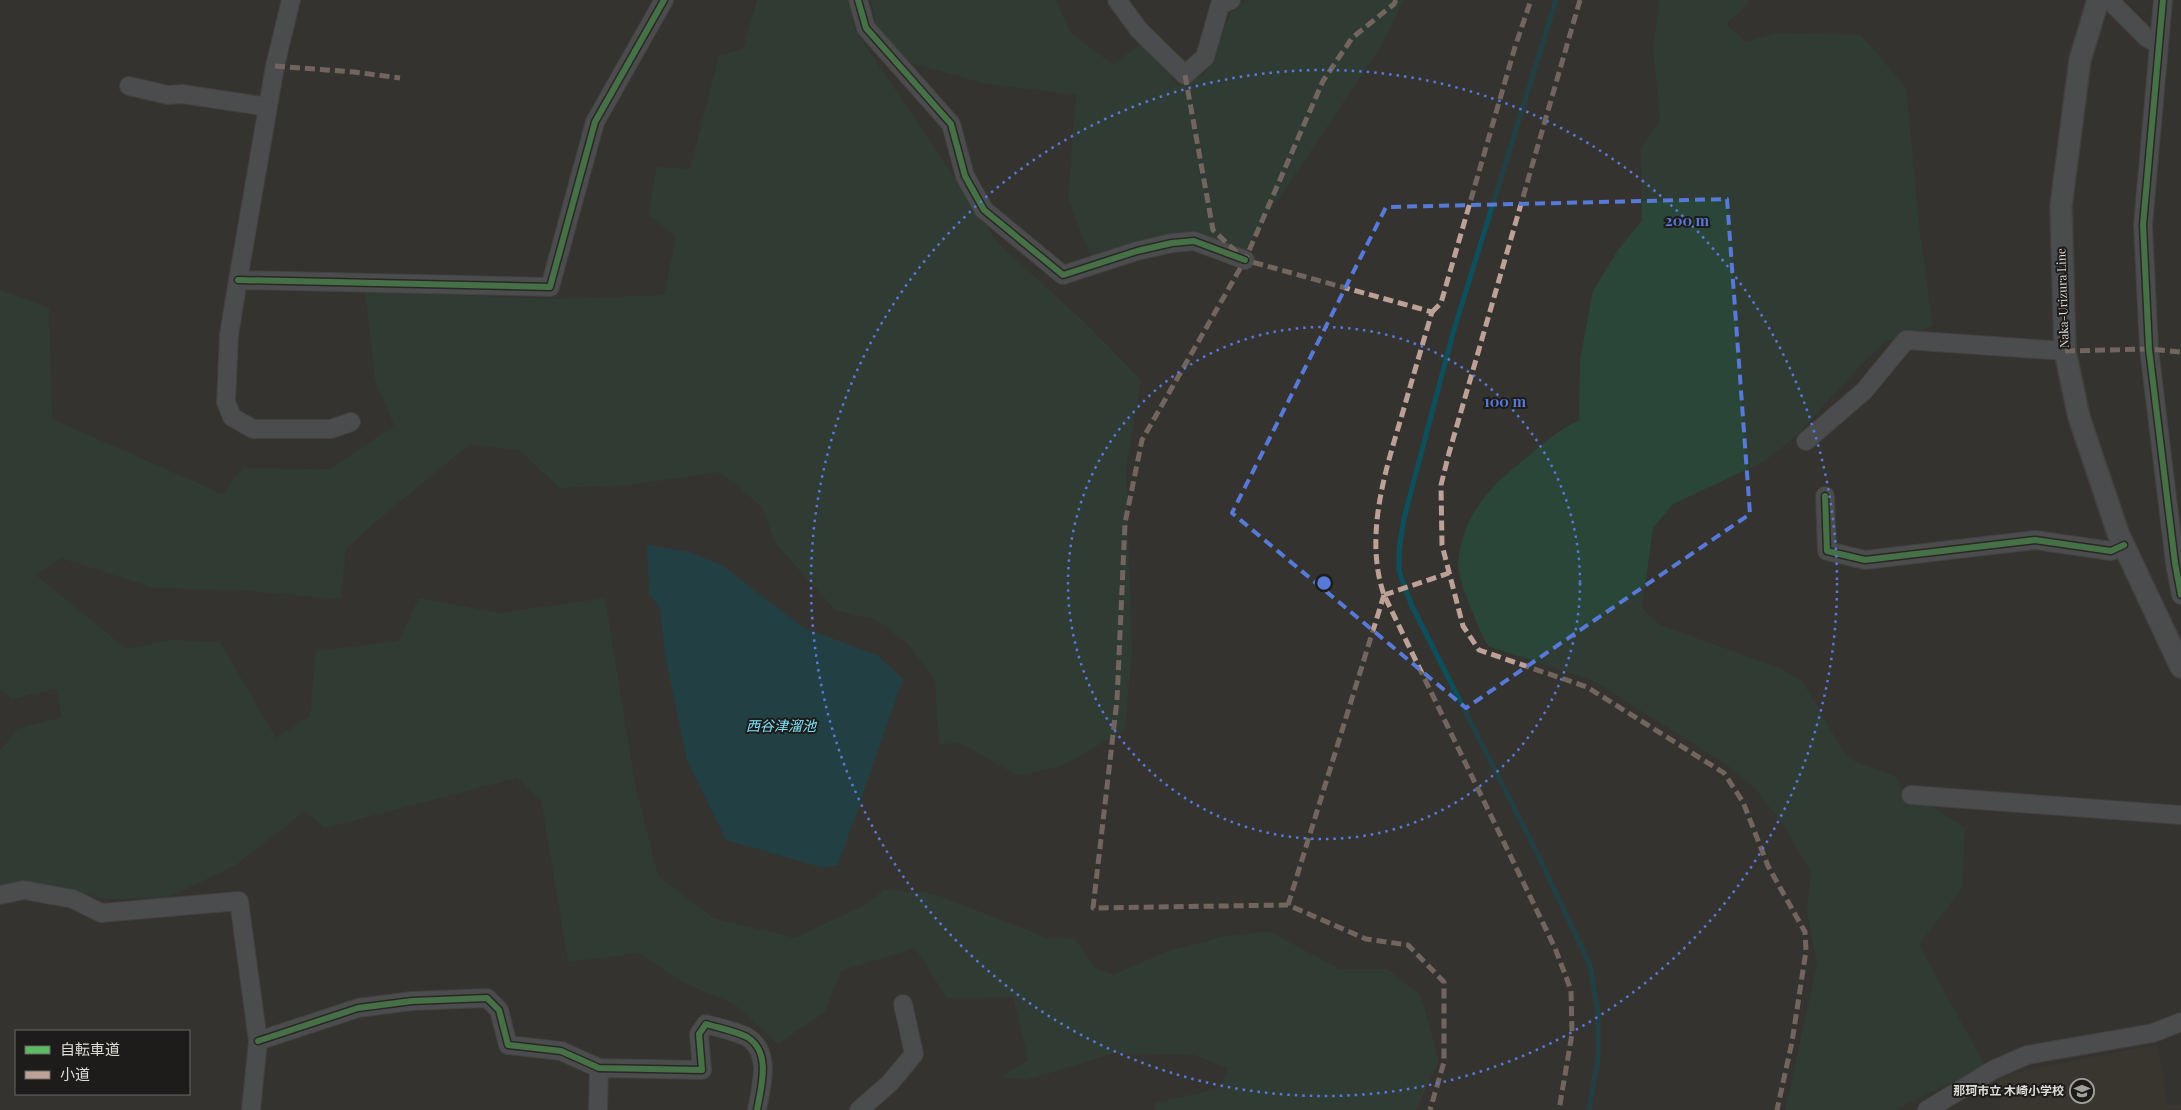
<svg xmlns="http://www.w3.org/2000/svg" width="2181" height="1110" font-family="'Playfair Display','Noto Sans JP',serif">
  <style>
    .built { fill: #3e3a30 }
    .green { fill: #2a4639 }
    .water { fill: #0d4f5b }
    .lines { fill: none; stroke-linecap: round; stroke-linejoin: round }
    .stream { stroke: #0d4f5b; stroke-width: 5 }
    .minor-casing { stroke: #52514f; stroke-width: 20 }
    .major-casing { stroke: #52514f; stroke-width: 24 }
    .minor { stroke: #676a72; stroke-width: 18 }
    .major { stroke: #676a71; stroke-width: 21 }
    .quiet { stroke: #bda197; stroke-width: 5; stroke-dasharray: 10 5; stroke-linecap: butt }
    .cycleway-casing { stroke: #1d1c1a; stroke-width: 9 }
    .cycleway { stroke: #5cba63; stroke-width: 6 }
    .marked { fill: none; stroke: #5779d8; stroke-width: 4; stroke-dasharray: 10 6; stroke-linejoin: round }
    .ring { fill: none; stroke: #5779d8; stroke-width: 2.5; stroke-dasharray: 2.5 5 }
    .labels { text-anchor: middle; stroke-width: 4; stroke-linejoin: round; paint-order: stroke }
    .street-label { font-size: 12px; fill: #dddcd8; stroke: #1d1c1a }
    .poi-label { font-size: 12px; font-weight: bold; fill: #dddcd8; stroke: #1d1c1a; text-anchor: end }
    .water-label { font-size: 14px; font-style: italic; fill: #7fe2f9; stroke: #1d1c1a }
    .centre { fill: #5779d8; stroke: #1d1c1a; stroke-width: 2.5 }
    .ring-label { font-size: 15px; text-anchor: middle; font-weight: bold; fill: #5779d8; stroke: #1d1c1a; stroke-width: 4; stroke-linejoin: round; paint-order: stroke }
  </style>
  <rect width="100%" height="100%" fill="#353330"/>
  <!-- built -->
  <polygon class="built" points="2158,1044 2167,1105 2181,1105 2181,1110 2000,1110 1999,1076"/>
  <!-- green -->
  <g class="green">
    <polygon points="757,0 847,0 855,30 999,244 1082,320 1141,380 1126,467 1132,650 1125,730 1061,766 1018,776 961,743 939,744 935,680 906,642 875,620 835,610 776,544 761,506 720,472 629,485 560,488 520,451 470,444 374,523 346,549 341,599 238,590 154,588 61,558 36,575 126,649 171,640 220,642 276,738 310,716 316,651 398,641 419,598 500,613 605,598 635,784 658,876 713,918 795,938 865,905 884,890 932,893 1047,938 1075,939 1095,968 1114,975 1165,952 1221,937 1268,931 1340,969 1387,969 1421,996 1439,1061 1416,1110 1155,1110 1156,1103 1220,1088 1228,1068 1194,1055 1114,1053 1027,1080 1001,1077 1028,1060 1013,997 947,998 915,948 841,971 825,1012 778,1044 734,1004 678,980 640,953 568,962 541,800 517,778 325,828 305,811 236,865 167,898 108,899 28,881 0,886 0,751 17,729 62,717 56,689 12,699 0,689 0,290 49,308 52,419 222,494 243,468 331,469 394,425 375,379 365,292 558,299 664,295 676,237 648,214 657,167 690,169 719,55 743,49"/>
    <polygon points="871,0 1055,0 1071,33 1112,64 1142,44 1179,86 1205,73 1231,13 1249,0 1404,0 1383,43 1243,252 1190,235 1090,255 1068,200 1076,95 983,83 900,60 878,34"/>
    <path d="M1660,0h89l-1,4 -22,20 20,18 30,-9 85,2 45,53 14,145 13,93 -46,15 -28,26 -65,71 -29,23 -92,43 -20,24 -11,80 18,17 122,44 20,12 41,70 13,11 41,15 6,15 30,15 32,21 -3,60 -43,57 66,121 -90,44h-110l32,-146 -10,-52 4,-41 -31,-50 -25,-33 -28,-23 -133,-84 -106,-35c-8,-14 -31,-68 -30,-82 4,-49 32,-78 68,-106 17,-14 32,-29 53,-37l1,-61 13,-69 23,-38 26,-33 -1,-72 19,-27 -7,-75z"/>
  </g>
  <!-- water -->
  <polygon class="water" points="647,545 690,552 723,566 804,628 877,655 903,679 838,865 824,868 726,840 687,760 665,656 660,608 649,594"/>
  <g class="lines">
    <!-- stream -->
    <polyline class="stream" points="1556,0 1453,333 1404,518 1399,550 1399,571 1411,604 1538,855 1590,965 1598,1013 1598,1059 1589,1110"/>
    <defs>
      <g id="minor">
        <polyline points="291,0 275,66 238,280 229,335 226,402 232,417 253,429 331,429 351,422"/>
        <polyline points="858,0 866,28 951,124 965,176 984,210 1063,275 1137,251 1172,243 1194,241 1245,260"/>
        <polyline points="1117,0 1139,30 1185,75 1205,57 1220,5 1231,0"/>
        <polyline points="2109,0 2147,38 2157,43"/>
        <polyline points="2163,0 2143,225 2149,349 2175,563 2181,595"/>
        <polyline points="129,86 168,95 182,94 268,107"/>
        <polyline points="238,280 550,287 595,122 664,0"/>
        <polyline points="1806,441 1864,391 1906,340 2065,351"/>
        <polyline points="1825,496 1827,551 1865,560 2035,540 2111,551 2124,545"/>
        <polyline points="1911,795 2181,815"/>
        <polyline points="0,895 24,890 73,899 101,913 239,901 258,1041 251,1110"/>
        <path d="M258,1041l100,-33 54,-7 75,-3 12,12 9,35 53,6 38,17 103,2 -3,-36 7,-10c13,4 29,7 41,13 25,15 14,50 10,73"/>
        <polyline points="598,1110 599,1068"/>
        <polyline points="859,1110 890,1083 914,1054 903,1004"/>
        <polyline points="1927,1110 1993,1070 2027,1055 2153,1033 2181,1022"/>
      </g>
      <polyline id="major" points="2098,0 2080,60 2061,206 2065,351 2079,417 2118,533 2181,667"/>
    </defs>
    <!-- minor casing -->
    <use href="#minor" class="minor-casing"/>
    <!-- major casing -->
    <use href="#major" class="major-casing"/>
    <!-- minor -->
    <use href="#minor" class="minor"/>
    <!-- major -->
    <use href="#major" class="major"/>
    <!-- quiet -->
    <g class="quiet">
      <polyline points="1396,0 1394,4 1352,38 1323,81 1245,260 1142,440 1125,523 1117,700 1093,908 1288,905 1366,939 1408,945 1444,982 1444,1062 1430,1110"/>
      <polyline points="1580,0 1449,453 1441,485 1442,545 1463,626 1479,650 1587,687 1724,773 1743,802 1768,866 1805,932 1806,951 1792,1042 1777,1110"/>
      <polyline points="275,66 354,72 400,78"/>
      <path d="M1185,75l28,155 32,30 187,52c-10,34 -20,68 -30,103 -17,57 -38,121 -18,180l171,353 16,42 1,44 -13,76"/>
      <polyline points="1432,312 1441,303 1515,47 1531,0"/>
      <polyline points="2065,351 2149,349 2181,352"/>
      <polyline points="1384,595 1449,573"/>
      <polyline points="1288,905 1384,595"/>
    </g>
    <defs>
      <g id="cycleway">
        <polyline points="858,0 866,28 951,124 965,176 984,210 1063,275 1137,251 1172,243 1194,241 1245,260"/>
        <polyline points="2163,0 2143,225 2149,349 2175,563 2181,595"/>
        <polyline points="238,280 550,287 595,122 664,0"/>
        <polyline points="1825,496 1827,551 1865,560 2035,540 2111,551 2124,545"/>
        <path d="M258,1041l100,-33 54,-7 75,-3 12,12 9,35 53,6 38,17 103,2 -3,-36 7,-10c13,4 29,7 41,13 25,15 14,50 10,73"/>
      </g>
    </defs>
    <!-- cycleway casing -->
    <use href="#cycleway" class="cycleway-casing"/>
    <!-- cycleway -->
    <use href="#cycleway" class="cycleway"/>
  </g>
  <!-- marked area -->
  <path d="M0 0H2181V1110H0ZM1727,199l23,315 -284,194 -234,-195 154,-306z" fill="#353330" fill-opacity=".55" fill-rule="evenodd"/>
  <path class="marked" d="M1727,199l23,315 -284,194 -234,-195 154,-306z"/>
  <!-- distance rings -->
  <g class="ring">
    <circle cx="1324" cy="583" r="256"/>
    <circle cx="1324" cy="583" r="513"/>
  </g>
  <!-- icons -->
  <defs>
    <symbol id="school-ring" viewBox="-11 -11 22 22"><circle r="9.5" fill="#1d1c1a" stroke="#a2a19d" stroke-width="1.5"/><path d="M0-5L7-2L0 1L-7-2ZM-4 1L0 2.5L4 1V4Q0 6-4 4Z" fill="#a2a19d"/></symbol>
  </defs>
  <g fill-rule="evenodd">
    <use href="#school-ring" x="2068" y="1077" width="28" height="28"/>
  </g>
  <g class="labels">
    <!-- street labels -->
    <g class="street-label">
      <text transform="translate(2063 298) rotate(-92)" y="4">Naka-Urizura Line</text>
    </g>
    <!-- poi labels -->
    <g class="poi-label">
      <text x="2064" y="1095">那珂市立 木崎小学校</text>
    </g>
    <!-- water labels -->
    <g class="water-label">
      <text x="781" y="731">西谷津溜池</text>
    </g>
  </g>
  <circle cx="1324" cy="583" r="8" class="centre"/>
  <g class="ring-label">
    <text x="1687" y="226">200 m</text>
    <text x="1505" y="407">100 m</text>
  </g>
  <!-- legend -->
  <rect x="15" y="1030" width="175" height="65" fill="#1d1c1a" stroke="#6a6966"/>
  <rect x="25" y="1046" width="25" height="8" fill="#5cba63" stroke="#6a6966"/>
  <text x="60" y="1055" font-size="15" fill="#dddcd8">自転車道</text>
  <rect x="25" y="1071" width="25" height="8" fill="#bda197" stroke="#6a6966"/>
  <text x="60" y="1080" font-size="15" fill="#dddcd8">小道</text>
</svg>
